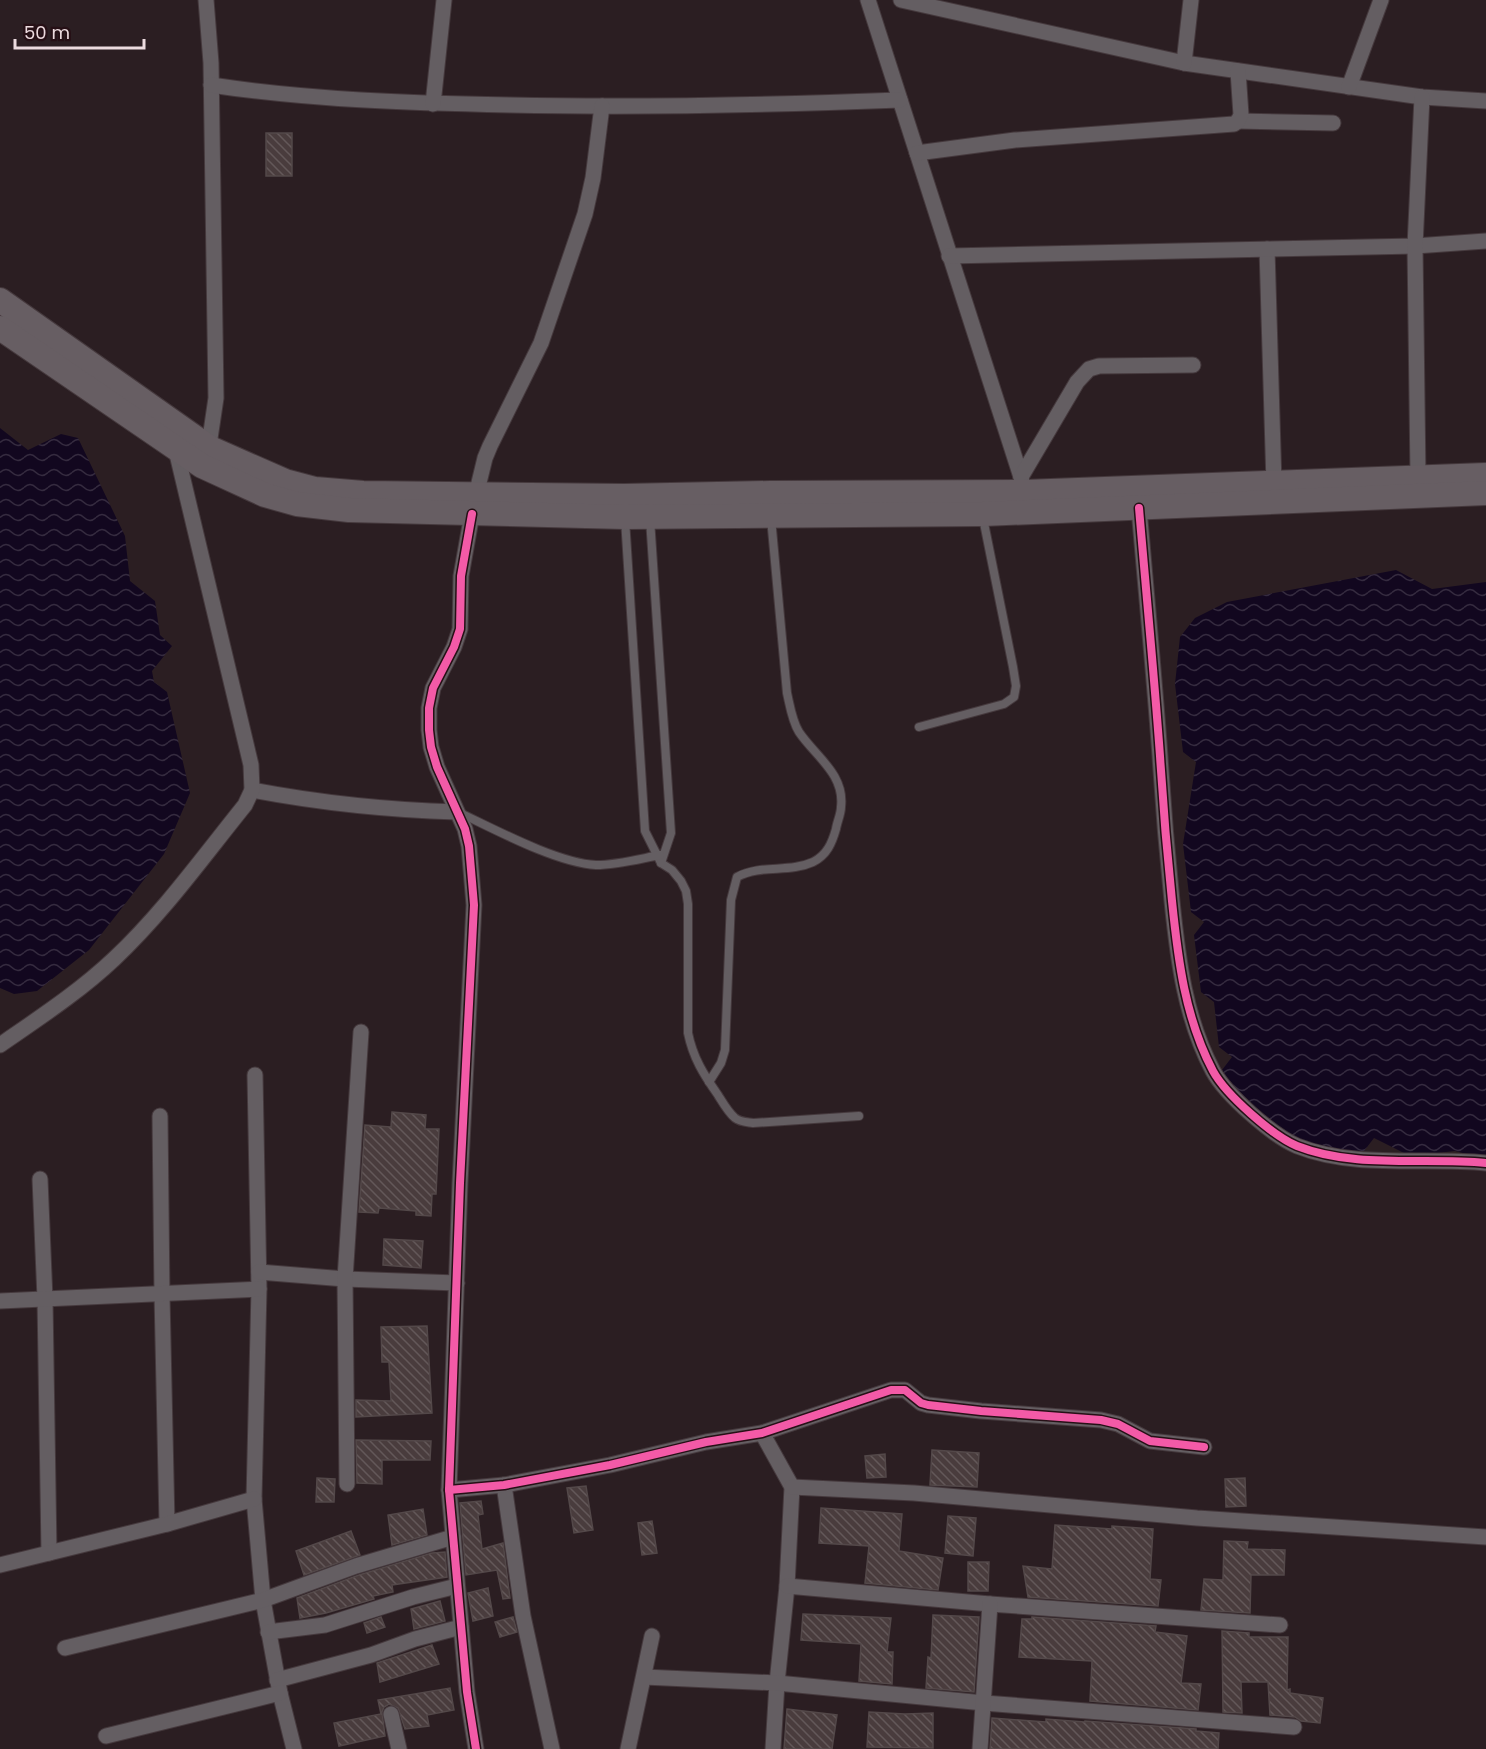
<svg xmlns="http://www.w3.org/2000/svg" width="1486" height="1749" font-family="Poppins,sans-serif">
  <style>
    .water { fill: url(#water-waves) }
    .building { fill: url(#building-back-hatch); stroke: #534849; stroke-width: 1.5 }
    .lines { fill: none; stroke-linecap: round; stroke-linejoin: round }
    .service-casing { stroke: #45393d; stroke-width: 10 }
    .minor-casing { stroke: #45393d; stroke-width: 17 }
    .primary-casing { stroke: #45393d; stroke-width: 26 }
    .service { stroke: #645e62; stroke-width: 8 }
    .minor { stroke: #645e62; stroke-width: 15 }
    .primary { stroke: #675e63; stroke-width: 24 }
    .cycleway-casing { stroke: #261016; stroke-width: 11 }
    .cycleway { stroke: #f35aa7; stroke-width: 8 }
  </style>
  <defs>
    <pattern id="water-waves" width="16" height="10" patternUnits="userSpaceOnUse" patternTransform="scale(1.5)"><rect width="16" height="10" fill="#12071f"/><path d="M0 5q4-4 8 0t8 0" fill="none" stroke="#352b3f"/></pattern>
    <pattern id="building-back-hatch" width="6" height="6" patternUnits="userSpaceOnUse" patternTransform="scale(1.5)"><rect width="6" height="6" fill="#493c3d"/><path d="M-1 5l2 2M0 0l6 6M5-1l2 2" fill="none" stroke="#635859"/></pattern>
  </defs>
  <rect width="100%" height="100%" fill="#2b1e22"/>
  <!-- water -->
  <g class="water">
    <polygon points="0,428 28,450 61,434 78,438 125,536 130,581 155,601 160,635 172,646 152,671 154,682 167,692 190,793 164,854 89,950 37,991 14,994 0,988"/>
    <polygon points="1396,570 1432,589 1486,582 1486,1159 1455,1151 1410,1156 1374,1138 1364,1151 1330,1155 1282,1138 1238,1103 1222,1070 1232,1057 1219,1047 1214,1002 1201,992 1194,935 1204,922 1191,912 1183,844 1196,762 1183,752 1175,684 1180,637 1195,618 1227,602"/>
  </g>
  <!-- building -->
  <g class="building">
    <rect x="266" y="133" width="26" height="43"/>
    <polygon points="392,1112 426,1115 425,1129 439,1129 436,1194 432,1194 431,1216 416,1215 416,1211 379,1208 378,1213 359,1212 365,1125 391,1127"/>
    <polygon points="384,1239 423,1241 421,1268 383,1265"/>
    <polygon points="427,1326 432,1413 356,1417 356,1400 391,1401 389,1362 382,1362 381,1327"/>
    <polygon points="356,1440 431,1441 430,1460 382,1460 382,1484 357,1483"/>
    <polygon points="932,1450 979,1453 977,1487 930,1485"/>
    <polygon points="885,1454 886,1477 867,1478 865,1456"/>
    <polygon points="317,1478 335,1479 334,1502 316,1502"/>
    <polygon points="1245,1478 1246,1506 1226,1507 1225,1479"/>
    <polygon points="586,1486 593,1530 574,1533 567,1488"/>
    <polygon points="481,1501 483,1514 478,1515 482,1549 503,1543 510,1598 503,1599 497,1570 466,1575 460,1503"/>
    <polygon points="821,1508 902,1514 899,1551 943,1558 938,1590 865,1583 869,1546 819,1543"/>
    <polygon points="423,1509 427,1535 392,1545 388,1515"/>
    <polygon points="948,1516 976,1518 973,1556 945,1553"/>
    <polygon points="652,1521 657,1553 642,1555 638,1523"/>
    <polygon points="1055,1525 1112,1529 1112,1526 1153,1529 1150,1579 1161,1580 1158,1606 1028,1597 1023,1566 1052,1569"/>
    <polygon points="351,1531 360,1555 304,1575 296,1551"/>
    <polygon points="1224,1541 1248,1542 1247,1549 1285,1550 1284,1575 1251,1575 1250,1613 1201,1610 1204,1579 1223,1580"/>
    <polygon points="445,1552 447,1577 392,1585 393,1592 373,1596 374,1599 326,1613 300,1618 297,1598 359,1575 432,1553"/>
    <polygon points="968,1562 989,1562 988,1591 968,1591"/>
    <polygon points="488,1588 493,1616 473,1621 468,1593"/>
    <polygon points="440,1601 445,1621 414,1629 411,1609"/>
    <polygon points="803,1614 891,1618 887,1652 893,1652 892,1684 859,1681 861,1644 801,1640"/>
    <polygon points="933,1615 979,1617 974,1692 926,1688 928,1657 931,1658"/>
    <polygon points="381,1617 385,1627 367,1633 364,1623"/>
    <polygon points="513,1617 517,1632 500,1637 495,1622"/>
    <polygon points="1032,1617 1156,1626 1155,1632 1187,1636 1181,1683 1201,1684 1198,1710 1090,1701 1092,1661 1019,1657 1022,1619 1032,1619"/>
    <polygon points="1222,1631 1249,1633 1249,1637 1288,1637 1287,1690 1290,1689 1290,1693 1323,1698 1320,1723 1301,1721 1295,1717 1270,1715 1268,1682 1241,1682 1242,1713 1223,1712"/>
    <polygon points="432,1645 439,1664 380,1682 377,1663"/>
    <polygon points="450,1688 454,1710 427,1715 429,1726 405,1729 398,1708 389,1704 384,1707 382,1712 385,1736 339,1746 334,1723 381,1714 378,1700"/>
    <polygon points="787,1709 837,1715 832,1749 784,1749"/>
    <polygon points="869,1712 905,1714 933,1713 933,1748 867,1747"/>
    <polygon points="992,1718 1046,1722 1046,1719 1085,1722 1085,1721 1196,1729 1196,1731 1219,1733 1218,1749 990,1749"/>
  </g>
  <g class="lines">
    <defs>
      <g id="service">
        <path d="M625,519l20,312 16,32 11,7 9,11 5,10 2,13v129c5,25 16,42 30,62 5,8 10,17 17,23 5,4 12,4 18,5l106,-7"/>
        <polyline points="650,519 671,833 661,863"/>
        <polyline points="919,727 1004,704 1014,697 1016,686 1013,667 983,518"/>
        <path d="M458,812c36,17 99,51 138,53 21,0 43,-6 64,-10"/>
        <path d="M709,1082l12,-19 4,-13 6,-150 6,-23c24,-13 52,-4 76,-15 14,-7 19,-19 23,-33 1,-7 5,-15 5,-22 4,-33 -26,-51 -42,-75 -7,-11 -9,-26 -12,-39l-16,-175"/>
      </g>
      <g id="minor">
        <polyline points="206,0 211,63 216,398 208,452"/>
        <polyline points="868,0 1021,477 1025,499"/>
        <polyline points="901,0 1184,63 1422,97 1486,101"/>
        <polyline points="1184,63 1191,0"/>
        <path d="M211,85c99,15 200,18 299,20 130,3 260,0 390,-5"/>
        <polyline points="1349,87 1381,0"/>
        <polyline points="433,104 444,0"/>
        <polyline points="1238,121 1333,123"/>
        <polyline points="917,153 1015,140 1234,124 1238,121 1241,115 1238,71"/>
        <polyline points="1267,249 1274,484"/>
        <polyline points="949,256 1415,246 1486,241"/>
        <polyline points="1021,477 1077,382 1089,369 1099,366 1193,365"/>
        <polyline points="1418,477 1415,246 1422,97"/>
        <polyline points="476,495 485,458 490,446 541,343 585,214 593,178 602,106"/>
        <path d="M1139,508c7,83 15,165 21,248 3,49 7,97 12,145 6,59 13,117 41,170 13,24 60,65 84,75 58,23 128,11 189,17"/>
        <polyline points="472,514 461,576 460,629 454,647 433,688 429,708 429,730 431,747 437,767 465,829 469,846 474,905 460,1183 449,1490 467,1692 476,1749"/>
        <path d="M252,790c68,13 137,20 205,22"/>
        <path d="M0,1045c39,-27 79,-53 114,-86 49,-46 89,-102 131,-154l7,-15 -1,-25 -75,-315 1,-3"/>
        <polyline points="255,1075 259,1289 254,1499 263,1600 280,1693 294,1749"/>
        <polyline points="160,1116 162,1295 167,1524"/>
        <polyline points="40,1179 45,1299 49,1553"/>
        <polyline points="259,1272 345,1279 457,1283"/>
        <polyline points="0,1301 259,1289"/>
        <polyline points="762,1433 792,1487 787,1586 777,1683 773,1749"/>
        <polyline points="347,1484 345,1279 361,1032"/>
        <polyline points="504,1485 523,1616 552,1749"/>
        <polyline points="792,1487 914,1493 1197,1518 1486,1537"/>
        <polyline points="449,1490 504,1485 610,1465 706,1442 762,1433 891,1390 905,1390 921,1403 928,1405 981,1411 1101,1420 1118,1424 1150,1441 1204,1447"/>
        <polyline points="0,1565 167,1524 254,1499"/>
        <polyline points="787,1586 990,1604 1280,1625"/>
        <polyline points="268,1632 325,1625 413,1597 457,1586"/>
        <polyline points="65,1648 263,1600 356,1566 453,1537"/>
        <polyline points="644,1677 777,1683 984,1703 1294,1727"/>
        <polyline points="277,1680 371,1655 415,1639 461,1627"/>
        <polyline points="391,1714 399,1749"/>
        <polyline points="106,1736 280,1693"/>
        <polyline points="628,1749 652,1636"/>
        <polyline points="980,1749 990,1604"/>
      </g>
      <g id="primary">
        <polyline points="0,300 210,448 285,481 315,489 363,493 624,496 770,493 1024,492 1486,475"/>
        <polyline points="0,328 202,466 265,495 297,504 349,510 625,517 983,514 1486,493"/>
      </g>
    </defs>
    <!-- service casing -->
    <use href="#service" class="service-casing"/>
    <!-- minor casing -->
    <use href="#minor" class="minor-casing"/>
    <!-- primary casing -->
    <use href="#primary" class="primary-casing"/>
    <!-- service -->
    <use href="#service" class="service"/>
    <!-- minor -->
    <use href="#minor" class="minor"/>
    <!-- primary -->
    <use href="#primary" class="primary"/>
    <defs>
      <g id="cycleway">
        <path d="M1139,508c7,83 15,165 21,248 3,49 7,97 12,145 6,59 13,117 41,170 13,24 60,65 84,75 58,23 128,11 189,17"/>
        <polyline points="472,514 461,576 460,629 454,647 433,688 429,708 429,730 431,747 437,767 465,829 469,846 474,905 460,1183 449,1490 467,1692 476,1749"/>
        <polyline points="449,1490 504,1485 610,1465 706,1442 762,1433 891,1390 905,1390 921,1403 928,1405 981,1411 1101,1420 1118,1424 1150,1441 1204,1447"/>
      </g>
    </defs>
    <!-- cycleway casing -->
    <use href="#cycleway" class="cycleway-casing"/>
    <!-- cycleway -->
    <use href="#cycleway" class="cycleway"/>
  </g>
  <!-- scale -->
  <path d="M15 39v9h129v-9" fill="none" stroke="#ecdbdf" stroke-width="3"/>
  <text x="24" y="39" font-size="18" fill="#ecdbdf" stroke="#261016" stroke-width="4.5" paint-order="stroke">50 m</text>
</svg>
